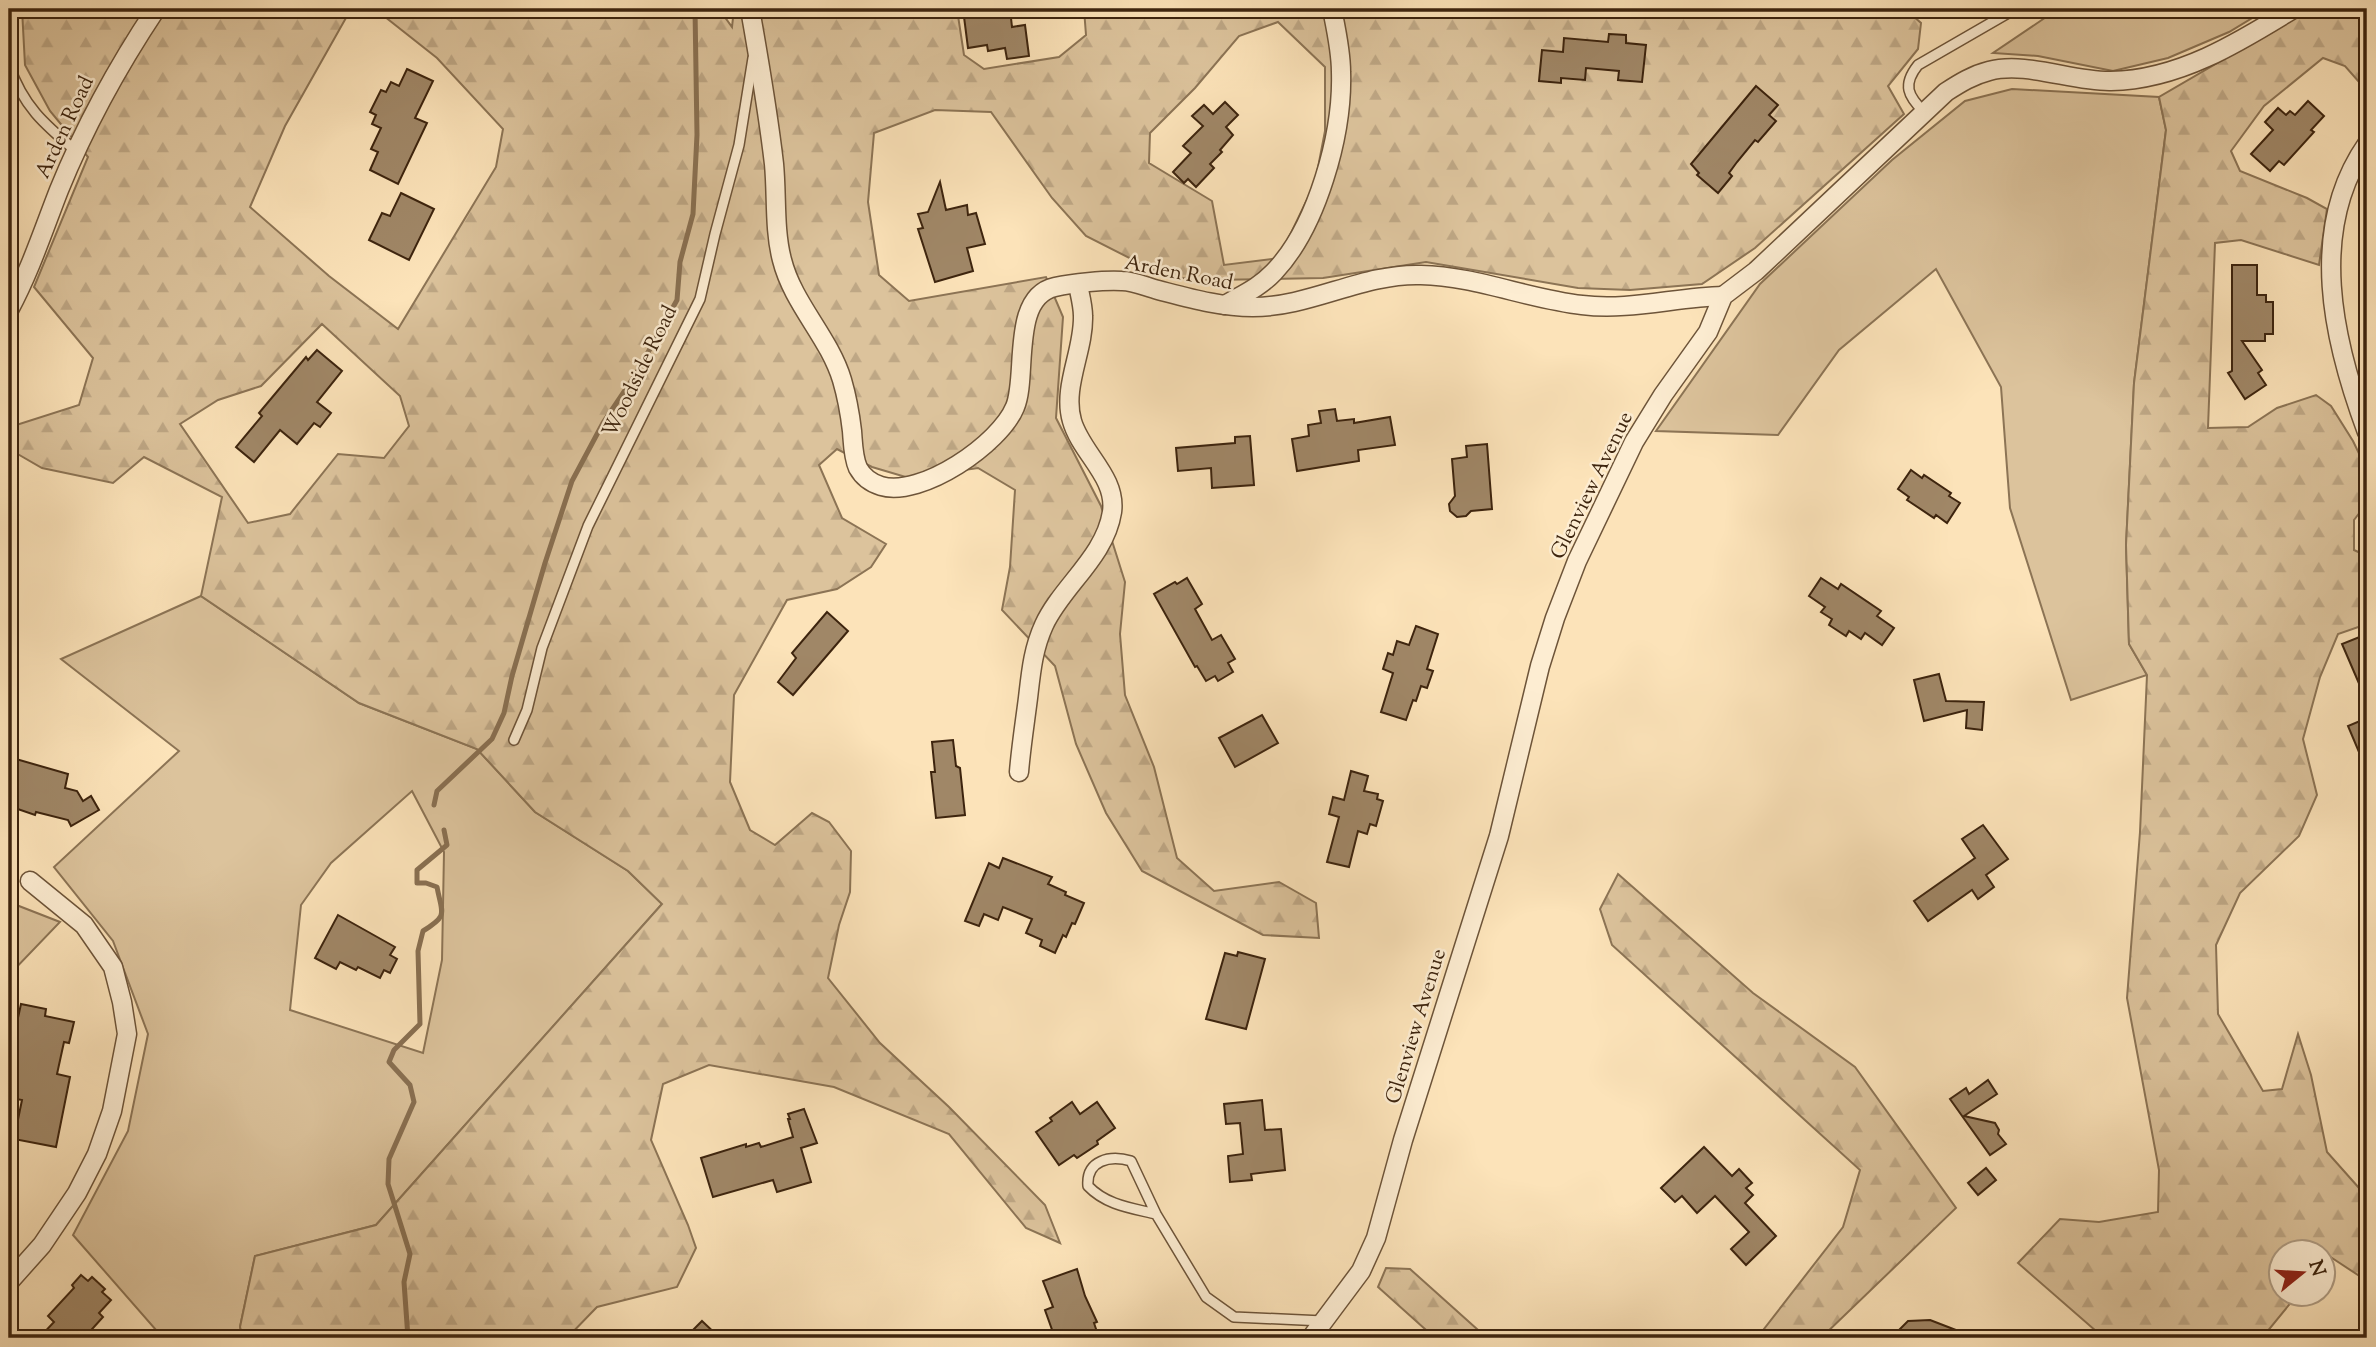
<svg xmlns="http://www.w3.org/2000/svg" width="2376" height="1347" font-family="'Sorts Mill Goudy',serif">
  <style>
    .grass { fill: #dcc39c; stroke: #8c7455; stroke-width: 2; fill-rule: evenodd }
    .forest { fill: url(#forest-firs); stroke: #8c7455; stroke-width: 2; fill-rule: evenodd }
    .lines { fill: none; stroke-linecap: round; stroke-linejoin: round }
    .stream { stroke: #897052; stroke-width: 5 }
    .building { fill: #a08767; stroke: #3d240e; stroke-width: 2 }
    .lane-casing { stroke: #6d5439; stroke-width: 12 }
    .street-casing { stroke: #6d5439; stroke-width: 21 }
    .lane { stroke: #fdedd2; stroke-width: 9 }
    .street { stroke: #fdedd2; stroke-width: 18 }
    .labels { text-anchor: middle; stroke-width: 5; stroke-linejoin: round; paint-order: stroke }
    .street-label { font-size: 21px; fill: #3d240e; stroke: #fdedd2 }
  </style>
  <defs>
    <pattern id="forest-firs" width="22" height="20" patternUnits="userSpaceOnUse" patternTransform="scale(1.75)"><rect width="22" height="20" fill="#dcc39c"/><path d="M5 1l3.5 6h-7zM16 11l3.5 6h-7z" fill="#bea785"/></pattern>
  </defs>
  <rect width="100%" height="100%" fill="#fce3b9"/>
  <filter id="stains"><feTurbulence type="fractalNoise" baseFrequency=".00286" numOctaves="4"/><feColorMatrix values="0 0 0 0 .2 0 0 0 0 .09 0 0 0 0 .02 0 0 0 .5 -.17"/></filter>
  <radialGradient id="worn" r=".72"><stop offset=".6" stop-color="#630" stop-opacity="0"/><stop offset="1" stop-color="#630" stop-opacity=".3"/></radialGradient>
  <!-- grass -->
  <g class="grass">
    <polygon points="2058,9 2267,9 2229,32 2168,58 2113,71 2038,56 1993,53"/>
    <polygon points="2012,89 2159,97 2166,130 2134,383 2126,545 2129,644 2147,675 2071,700 2010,508 2001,387 1936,269 1839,350 1778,435 1656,431 1760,284 1892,160 1965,101"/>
    <path d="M201,596l158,107 118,46 58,63 93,59 34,33 -286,321 -121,31 -15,71 3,11h-80l-90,-103 55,-104 20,-97 -35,-93 -59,-74 125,-116 -118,-92zM412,791l32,61 -2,108 -19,93 -133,-43 11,-105 30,-42z"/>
    <polygon points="9,899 19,906 60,922 9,975"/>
  </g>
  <!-- forest -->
  <g class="forest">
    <path d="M22,9h329l-66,117 -35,81 79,69 69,53 98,-162 7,-38 -66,-71 -62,-49h344l13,18 2,-18h223l7,46 20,14 75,-12 27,-22 -2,-26h821l16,14 -3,26 -30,37 16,28 -149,134 -53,36 -72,6 -52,-2 -152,-26 -103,16 -113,2 -43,-3 -81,-41 -34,-38 -61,-86 -56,-2 -61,23 -6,69 11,73 30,26 137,-24 17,40 -7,101 45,88 24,76 -5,52 5,61 29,72 23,91 37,33 65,-9 37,21 3,35 -56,-3 -121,-64 -36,-58 -30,-69 -21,-78 -53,-56 8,-43 5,-77 -37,-22 -69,10 -37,-11 -35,-18 -18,16 23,53 44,26 -15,23 -34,22 -50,11 -53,95 -4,87 20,48 25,15 37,-32 17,9 22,29 -1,41 -11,33 -11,53 52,65 69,64 96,98 15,38 -34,-15 -77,-94 -115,-47 -125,-22 -46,19 -12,56 37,85 8,23 -19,39 -80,20 -30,31h-324l-3,-11 15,-71 121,-31 286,-321 -34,-33 -93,-59 -58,-63 -118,-46 -158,-107 21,-99 -78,-40 -31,26 -71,-15 -33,-19 1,-22 69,-22 14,-47 -59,-71 54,-130 -38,-46 -25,-46zM1278,22l47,45v64l-10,52 -36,75 -55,7 -12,-64 -63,-38 1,-30 45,-45 44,-52zM322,324l78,72 9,30 -25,32 -46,-4 -48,60 -42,9 -68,-99 38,-24 43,-14z"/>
    <polygon points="2310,9 2367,9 2367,91 2345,66 2323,58 2264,106 2231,151 2240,171 2307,198 2327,209 2319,265 2241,240 2215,243 2208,428 2248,427 2277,408 2316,395 2331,406 2353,441 2367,470 2367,503 2354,520 2354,550 2367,556 2367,624 2338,634 2320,677 2303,739 2317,795 2299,836 2240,893 2216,945 2218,1014 2263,1091 2282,1089 2298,1034 2311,1075 2327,1152 2367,1197 2367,1281 2329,1256 2324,1262 2324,1252 2282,1252 2282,1294 2297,1295 2262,1338 2104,1338 2018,1263 2060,1219 2099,1222 2158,1212 2159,1170 2127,998 2140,832 2147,675 2129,644 2126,545 2134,383 2166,130 2159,97"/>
    <polygon points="1618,874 1753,993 1855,1067 1956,1208 1821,1338 1757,1338 1843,1227 1860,1170 1612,945 1600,909"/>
    <polygon points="1386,1268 1410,1269 1487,1338 1435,1338 1378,1287"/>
  </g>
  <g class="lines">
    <!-- stream -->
    <g class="stream">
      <polyline points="434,805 437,791 492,739 504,713 512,676 545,563 572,481 603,423 636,374 677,300 680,262 693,214 697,135 695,9"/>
      <path d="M408,1338l-4,-56 6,-28 -22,-70 1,-25 25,-57 -4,-17 -21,-23 5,-12 26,-26 -2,-73 5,-20c26,-16 19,-17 14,-44l-11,-4h-9v-13l30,-25 -3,-15"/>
    </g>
  </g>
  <!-- building -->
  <g class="building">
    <polygon points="963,9 1010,9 1012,27 1025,25 1029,56 1007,59 1005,48 988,51 987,45 968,48"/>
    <polygon points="1609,34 1626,35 1626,43 1646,45 1642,82 1618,80 1619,71 1586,68 1585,80 1561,78 1561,83 1539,81 1542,50 1563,52 1564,38 1608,42"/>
    <polygon points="407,69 433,81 415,118 427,123 398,184 370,170 378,152 371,149 381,128 372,124 376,115 370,112 381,90 386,92 391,82 399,86"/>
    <polygon points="1756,86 1778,105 1769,115 1776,121 1758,142 1755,140 1737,162 1729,173 1732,176 1718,193 1697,175 1699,173 1691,164"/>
    <polygon points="2308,101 2324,116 2311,130 2314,132 2284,165 2279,161 2270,171 2251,154 2273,130 2265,122 2278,108 2286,115 2290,111 2295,115"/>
    <polygon points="1225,102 1238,115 1226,127 1233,135 1220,150 1222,152 1210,164 1214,168 1196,187 1188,179 1184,183 1173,172 1191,153 1183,146 1203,126 1192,116 1204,105 1213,114"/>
    <polygon points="940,182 946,210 967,205 968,215 976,213 985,244 967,248 973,271 935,282 918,229 923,228 918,214 928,212"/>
    <polygon points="401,193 434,209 409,260 369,240 382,213 390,216"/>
    <polygon points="2232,265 2257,265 2257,295 2266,295 2266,302 2273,302 2273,334 2265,334 2265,341 2242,341 2262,370 2258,373 2266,385 2245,399 2228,373 2232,371"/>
    <polygon points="317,350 342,371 317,402 331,413 320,427 314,423 297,444 280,430 254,462 236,447 262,416 259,413 306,357 308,360"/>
    <polygon points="1335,409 1337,421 1354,419 1354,423 1390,417 1395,445 1358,450 1359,461 1297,471 1292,439 1309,436 1308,425 1321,423 1319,411"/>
    <polygon points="1250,436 1254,485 1212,488 1211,468 1178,471 1176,448 1235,443 1235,437"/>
    <polygon points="1487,444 1492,509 1471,511 1466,516 1457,517 1450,511 1449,504 1455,496 1452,459 1467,457 1466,446"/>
    <polygon points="1911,470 1922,478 1924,475 1951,493 1949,496 1960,503 1947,523 1936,515 1934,518 1907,500 1909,497 1898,489"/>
    <polygon points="1187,578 1202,604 1195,609 1212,640 1221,635 1235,659 1228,663 1233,672 1218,681 1215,676 1206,681 1197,666 1195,667 1154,594 1175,582 1177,584"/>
    <polygon points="1821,578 1838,589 1841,584 1881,611 1877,616 1894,628 1882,645 1865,633 1861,639 1849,631 1846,636 1829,625 1832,619 1821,612 1825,607 1809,596"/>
    <polygon points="827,612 848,631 793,695 778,682 796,658 792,653"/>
    <polygon points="1416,626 1438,634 1427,669 1433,671 1427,688 1421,686 1416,701 1413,700 1406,720 1381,712 1393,673 1383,669 1388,653 1393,655 1397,641 1409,645"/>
    <polygon points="2367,634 2367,702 2342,644"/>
    <polygon points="1939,674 1946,701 1984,702 1982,730 1966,728 1967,710 1924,721 1914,680"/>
    <polygon points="1262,715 1278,743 1235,767 1219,738"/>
    <polygon points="2367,718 2367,771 2348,726"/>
    <polygon points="953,740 956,766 960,768 965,815 936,818 931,772 935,772 932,742"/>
    <polygon points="9,757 68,774 65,788 77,791 83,801 91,796 99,810 71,826 68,820 36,812 35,815 9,806"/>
    <polygon points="1351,771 1368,776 1364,791 1378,794 1377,799 1383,801 1376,826 1370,824 1367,834 1358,831 1349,867 1327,862 1339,817 1329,814 1333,797 1344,800"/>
    <polygon points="1983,825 2008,859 1986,875 1994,887 1978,899 1972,890 1928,921 1914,901 1975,858 1962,839"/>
    <polygon points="1003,858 1052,877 1048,884 1066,892 1065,895 1084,903 1075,924 1072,923 1066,937 1063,935 1055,953 1040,946 1042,940 1026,933 1032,919 1003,907 998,920 984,914 979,926 965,921 989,863 999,868"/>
    <polygon points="338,915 395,947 390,955 397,959 390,973 384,970 380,978 358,967 356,970 340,962 336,969 315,958"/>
    <polygon points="1238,952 1265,959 1246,1029 1206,1019 1225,953 1237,956"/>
    <polygon points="21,1004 46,1009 45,1016 74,1022 69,1043 64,1042 57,1074 70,1077 56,1147 14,1139 22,1100 11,1098 17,1073 9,1071 9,1050 11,1050"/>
    <polygon points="1988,1080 1997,1094 1964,1116 1995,1123 1999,1130 1998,1134 2006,1144 1990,1155 1950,1099 1966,1088 1969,1094"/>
    <polygon points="1262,1100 1265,1130 1281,1129 1285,1170 1251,1174 1252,1180 1230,1182 1228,1156 1243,1154 1240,1123 1226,1124 1224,1104"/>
    <polygon points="1072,1102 1080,1114 1097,1102 1115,1128 1097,1141 1098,1144 1077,1158 1074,1155 1059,1165 1036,1132 1052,1121 1050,1118"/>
    <polygon points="804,1109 817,1143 801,1148 811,1182 777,1192 773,1180 713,1197 701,1158 746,1144 746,1147 759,1143 761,1147 793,1137 788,1119 790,1119 788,1114"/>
    <polygon points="1704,1147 1732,1176 1739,1169 1752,1183 1746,1188 1753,1195 1745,1203 1776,1236 1746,1265 1731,1249 1749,1232 1715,1196 1697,1213 1682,1196 1675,1202 1661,1188"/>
    <polygon points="1986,1168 1996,1180 1978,1195 1968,1183"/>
    <polygon points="1077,1269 1085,1296 1097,1322 1094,1323 1099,1338 1055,1338 1045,1310 1053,1307 1043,1281"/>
    <polygon points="81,1275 88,1281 92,1277 105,1289 102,1292 111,1300 99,1313 103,1317 84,1338 39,1338 54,1322 48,1316 74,1288 72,1285"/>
    <polygon points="1930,1320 1974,1337 1974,1338 1891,1338 1908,1321"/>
    <polygon points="702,1321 720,1338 700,1338 692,1331"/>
  </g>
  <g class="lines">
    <defs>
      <g id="lane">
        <path d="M9,65c14,41 35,59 67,86"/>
        <path d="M1924,112c-16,-16 -22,-27 -6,-47l97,-56"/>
        <polyline points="514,740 527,710 542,648 588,526 700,299 715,234 739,145 753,58"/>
        <path d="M1156,1214c-25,-6 -50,-9 -68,-28 -2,-26 22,-31 43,-25l25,53 50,83 28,20 89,4"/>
      </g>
      <g id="street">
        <path d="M750,9c9,51 18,103 24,155 3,31 0,66 8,96 11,44 47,77 60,120 5,17 8,34 10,51 1,12 1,26 6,37 5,9 13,15 23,18 40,12 119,-42 134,-79 13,-30 -5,-110 40,-120 18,-4 49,-7 67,-6 12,0 24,6 36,9 31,8 62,17 95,17 58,0 110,-34 168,-32 54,1 107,24 161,30 47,6 94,-8 141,-9"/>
        <path d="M2367,144c-60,86 -34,197 0,288"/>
        <path d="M1225,305c17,-10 35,-18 49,-33 43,-45 69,-138 67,-200 0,-21 -5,-43 -9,-63"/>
        <path d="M9,310c21,-39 34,-79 50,-120 26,-64 59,-124 97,-181"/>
        <path d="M1019,772c2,-25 6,-50 9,-74 3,-26 5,-49 16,-73 18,-39 61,-68 68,-113 5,-35 -31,-59 -40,-91 -10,-34 12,-70 11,-105 0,-10 -3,-21 -5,-31"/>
        <polyline points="9,1282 42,1245 77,1193 97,1154 112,1111 127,1034 122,1002 113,967 84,925 30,881"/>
        <path d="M1311,1338l50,-67 15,-33 27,-98 96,-304 41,-170 15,-48 22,-57 57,-119 29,-47 45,-63 15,-36 33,-25 190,-179c14,-9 27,-17 43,-21 37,-10 84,11 122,10 67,-1 127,-38 182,-72"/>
      </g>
    </defs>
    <!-- lane casing -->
    <use href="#lane" class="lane-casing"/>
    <!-- street casing -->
    <use href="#street" class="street-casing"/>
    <!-- lane -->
    <use href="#lane" class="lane"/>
    <!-- street -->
    <use href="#street" class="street"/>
  </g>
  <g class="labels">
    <!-- street labels -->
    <g class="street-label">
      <text transform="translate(64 127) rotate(-65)" y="7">Arden Road</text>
      <text transform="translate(1179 272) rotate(11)" y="7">Arden Road</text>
      <text transform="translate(639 371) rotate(-64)" y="7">Woodside Road</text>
      <text transform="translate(1591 485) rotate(-64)" y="7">Glenview Avenue</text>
      <text transform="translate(1415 1026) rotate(-73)" y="7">Glenview Avenue</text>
    </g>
  </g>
  <!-- margin -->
  <rect width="2376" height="1347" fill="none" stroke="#fce3b9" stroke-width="35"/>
  <rect x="10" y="10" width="2355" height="1326" fill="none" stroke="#3d240e" stroke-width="3.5"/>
  <rect x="18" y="18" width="2341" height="1312" fill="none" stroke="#3d240e" stroke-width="2"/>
  <!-- north arrow -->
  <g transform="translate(2302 1273) rotate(72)"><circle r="33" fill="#fdedd2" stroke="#b09d84" stroke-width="2"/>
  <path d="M0-5L12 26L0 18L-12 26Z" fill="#8f2418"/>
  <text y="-10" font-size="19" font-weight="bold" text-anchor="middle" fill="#3d240e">N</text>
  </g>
  <rect width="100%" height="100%" filter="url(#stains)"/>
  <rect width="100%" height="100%" fill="url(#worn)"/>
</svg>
